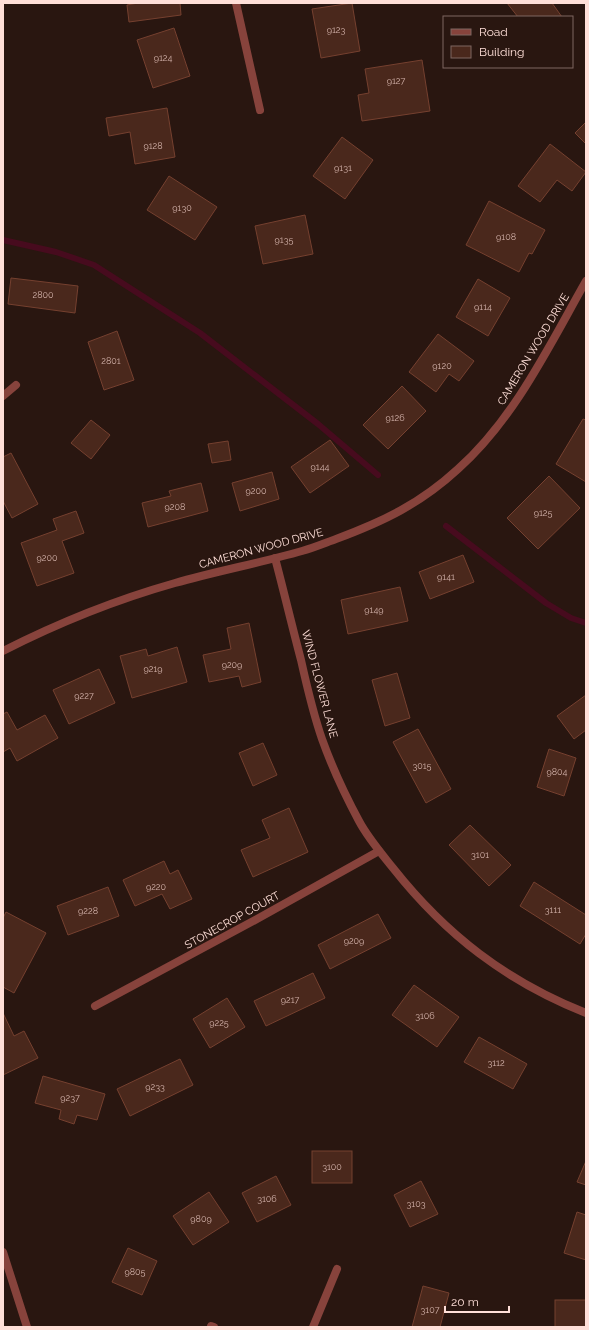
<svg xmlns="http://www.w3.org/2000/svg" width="589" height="1330" font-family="Raleway,sans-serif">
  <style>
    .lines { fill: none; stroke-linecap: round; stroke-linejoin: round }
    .stream { stroke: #470b1e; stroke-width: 6 }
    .building { fill: #4a281c; stroke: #75402f }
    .street { stroke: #87433c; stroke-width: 8 }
    .labels { text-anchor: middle; stroke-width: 3; stroke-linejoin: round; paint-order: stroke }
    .number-label { font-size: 9px; fill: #d2b1a9 }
    .street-label { font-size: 11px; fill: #ffdfd8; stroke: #291610 }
  </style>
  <rect width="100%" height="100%" fill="#291610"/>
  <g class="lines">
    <!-- stream -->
    <g class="stream">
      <polyline points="3,240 56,252 94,265 200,333 318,424 378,475"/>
      <polyline points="446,526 546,603 571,618 586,623"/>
    </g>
  </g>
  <!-- building -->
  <g class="building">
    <polygon points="138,3 180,3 181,15 129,22 127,5"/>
    <polygon points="352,3 360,51 321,58 312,9"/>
    <polygon points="507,3 552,3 562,17 518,17"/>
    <polygon points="174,28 190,76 153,88 137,40"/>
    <polygon points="422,60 430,111 362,121 358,95 369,93 365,69"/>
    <polygon points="167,108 175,157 135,164 130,132 109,136 106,118"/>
    <polygon points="586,122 586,144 575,133"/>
    <polygon points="342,137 373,160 345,199 313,176"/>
    <polygon points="550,144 586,172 572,191 557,180 540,202 518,186"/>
    <polygon points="169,176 217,207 195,240 147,210"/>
    <polygon points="489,201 545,230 532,254 529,253 519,272 466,245"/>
    <polygon points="305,215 313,254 263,264 255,226"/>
    <polygon points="11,278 78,286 75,313 8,304"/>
    <polygon points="478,279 510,298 488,336 456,317"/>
    <polygon points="117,331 134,380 104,390 88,342"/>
    <polygon points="438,334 474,361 459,381 449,374 436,392 409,372"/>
    <polygon points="402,386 426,411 388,449 363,425"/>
    <polygon points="583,419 586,420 586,482 556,464"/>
    <polygon points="91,420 110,435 91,459 71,443"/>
    <polygon points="330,440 349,466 310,493 291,467"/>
    <polygon points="228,441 231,460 212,463 208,444"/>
    <polygon points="11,453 38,504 12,518 3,501 3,457"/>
    <polygon points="272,472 279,499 240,511 232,483"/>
    <polygon points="549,476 580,508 538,549 507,518"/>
    <polygon points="201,483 208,511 148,527 142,503 171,496 169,491"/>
    <polygon points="76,511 84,533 62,541 74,573 37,586 21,543 57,530 53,519"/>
    <polygon points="463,555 474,582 430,599 419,572"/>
    <polygon points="400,587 408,621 348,634 341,600"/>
    <polygon points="249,623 261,682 242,687 239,676 209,682 203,655 231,649 227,628"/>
    <polygon points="177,647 187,682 132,698 120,656 146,649 148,656"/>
    <polygon points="99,669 115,703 69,724 53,690"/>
    <polygon points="397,673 410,718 385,726 372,680"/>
    <polygon points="586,695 586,730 574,739 557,716"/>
    <polygon points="7,712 17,730 45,715 58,738 17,761 10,748 3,752 3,714"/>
    <polygon points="418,729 451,789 426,803 393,742"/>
    <polygon points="263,743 277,775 253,786 239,753"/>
    <polygon points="549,749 576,758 564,796 537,787"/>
    <polygon points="289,808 308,852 253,877 241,850 270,838 262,820"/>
    <polygon points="470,825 511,865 489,886 449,845"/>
    <polygon points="164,861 170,874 178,870 192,899 170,909 162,894 135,906 123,880"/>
    <polygon points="534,882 586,915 586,934 580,944 520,906"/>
    <polygon points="108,887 119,916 68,935 57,906"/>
    <polygon points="6,912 46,933 14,993 3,987 3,918"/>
    <polygon points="378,914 391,938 330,969 318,945"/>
    <polygon points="313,973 325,998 266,1026 254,1001"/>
    <polygon points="414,985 459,1017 437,1047 392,1015"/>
    <polygon points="227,998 245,1027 210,1048 193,1019"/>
    <polygon points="3,1013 14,1036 24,1031 38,1058 3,1075"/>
    <polygon points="479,1037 527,1064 513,1089 464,1062"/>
    <polygon points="180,1059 193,1085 130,1116 117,1089"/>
    <polygon points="43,1076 105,1094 97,1120 77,1115 74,1124 59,1119 61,1110 35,1103"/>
    <rect x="312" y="1151" width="40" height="32"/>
    <polygon points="586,1161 586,1185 577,1182"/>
    <polygon points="276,1176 291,1205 257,1222 242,1193"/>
    <polygon points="421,1181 438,1214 410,1227 394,1195"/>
    <polygon points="209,1192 229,1222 193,1245 173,1216"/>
    <polygon points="577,1212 586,1215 586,1260 564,1253"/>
    <polygon points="128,1248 157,1261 142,1295 112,1282"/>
    <polygon points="423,1286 449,1293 440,1327 412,1327"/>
    <rect x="555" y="1300" width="31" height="27"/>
  </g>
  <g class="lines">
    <!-- street -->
    <g class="street">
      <polyline points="236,3 260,110"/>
      <polyline points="3,396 16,385"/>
      <path d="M275,558c9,34 17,68 26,102 6,27 12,53 21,79 10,28 23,56 37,82 9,17 22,32 34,47 53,67 113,113 193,145"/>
      <path d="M3,651c55,-28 112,-51 172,-68 42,-12 85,-20 127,-32 11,-3 23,-8 34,-12 48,-18 84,-35 122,-70 57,-51 91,-123 128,-188"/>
      <polyline points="95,1006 257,919 379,851"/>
      <polyline points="3,1252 27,1327"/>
      <polyline points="211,1326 214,1327"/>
      <polyline points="313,1327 337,1269"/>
    </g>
  </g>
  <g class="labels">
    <!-- number labels -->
    <g class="number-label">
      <text x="336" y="33">9123</text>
      <text x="163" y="61">9124</text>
      <text x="396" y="84">9127</text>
      <text x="153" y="149">9128</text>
      <text x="343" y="171">9131</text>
      <text x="182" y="211">9130</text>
      <text x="506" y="240">9108</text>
      <text x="284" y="243">9135</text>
      <text x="43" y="298">2800</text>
      <text x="483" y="310">9114</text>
      <text x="111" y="364">2801</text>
      <text x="442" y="369">9120</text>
      <text x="395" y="421">9126</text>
      <text x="320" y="470">9144</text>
      <text x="256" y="494">9200</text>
      <text x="175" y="510">9208</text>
      <text x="543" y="516">9125</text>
      <text x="47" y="561">9200</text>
      <text x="446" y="580">9141</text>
      <text x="374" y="613">9149</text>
      <text x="232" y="668">9209</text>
      <text x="153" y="672">9219</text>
      <text x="84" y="699">9227</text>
      <text x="422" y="769">3015</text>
      <text x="557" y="775">9804</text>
      <text x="480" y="858">3101</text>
      <text x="156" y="890">9220</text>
      <text x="553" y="913">3111</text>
      <text x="88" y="914">9228</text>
      <text x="354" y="944">9209</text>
      <text x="290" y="1003">9217</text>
      <text x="425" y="1019">3106</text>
      <text x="219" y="1026">9225</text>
      <text x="496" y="1066">3112</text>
      <text x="155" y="1090">9233</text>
      <text x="70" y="1101">9237</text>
      <text x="332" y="1170">3100</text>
      <text x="267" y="1202">3106</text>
      <text x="416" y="1207">3103</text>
      <text x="201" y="1222">9809</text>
      <text x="135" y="1275">9805</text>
      <text x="430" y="1313">3107</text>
    </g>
    <!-- street labels -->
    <g class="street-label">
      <text transform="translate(533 349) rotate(-59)" y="4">CAMERON WOOD DRIVE</text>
      <text transform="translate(261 548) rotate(-15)" y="4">CAMERON WOOD DRIVE</text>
      <text transform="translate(320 684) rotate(75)" y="4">WIND FLOWER LANE</text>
      <text transform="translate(232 920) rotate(-29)" y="4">STONECROP COURT</text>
    </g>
  </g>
  <!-- border -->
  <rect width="589" height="1330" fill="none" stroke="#ffdfd8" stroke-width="8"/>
  <!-- legend -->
  <rect x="443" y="16" width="130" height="52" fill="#291610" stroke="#7f6660"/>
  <rect x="451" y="29" width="20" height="6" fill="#87433c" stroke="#7f6660"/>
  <text x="479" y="36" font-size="12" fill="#ffdfd8">Road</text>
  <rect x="451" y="46" width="20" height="12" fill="#4a281c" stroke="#7f6660"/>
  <text x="479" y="56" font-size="12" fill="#ffdfd8">Building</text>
  <!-- scale -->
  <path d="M445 1306v6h64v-6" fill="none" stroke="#ffdfd8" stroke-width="2"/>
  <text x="451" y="1306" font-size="12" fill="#ffdfd8" stroke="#291610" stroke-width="3" paint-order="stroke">20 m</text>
</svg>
